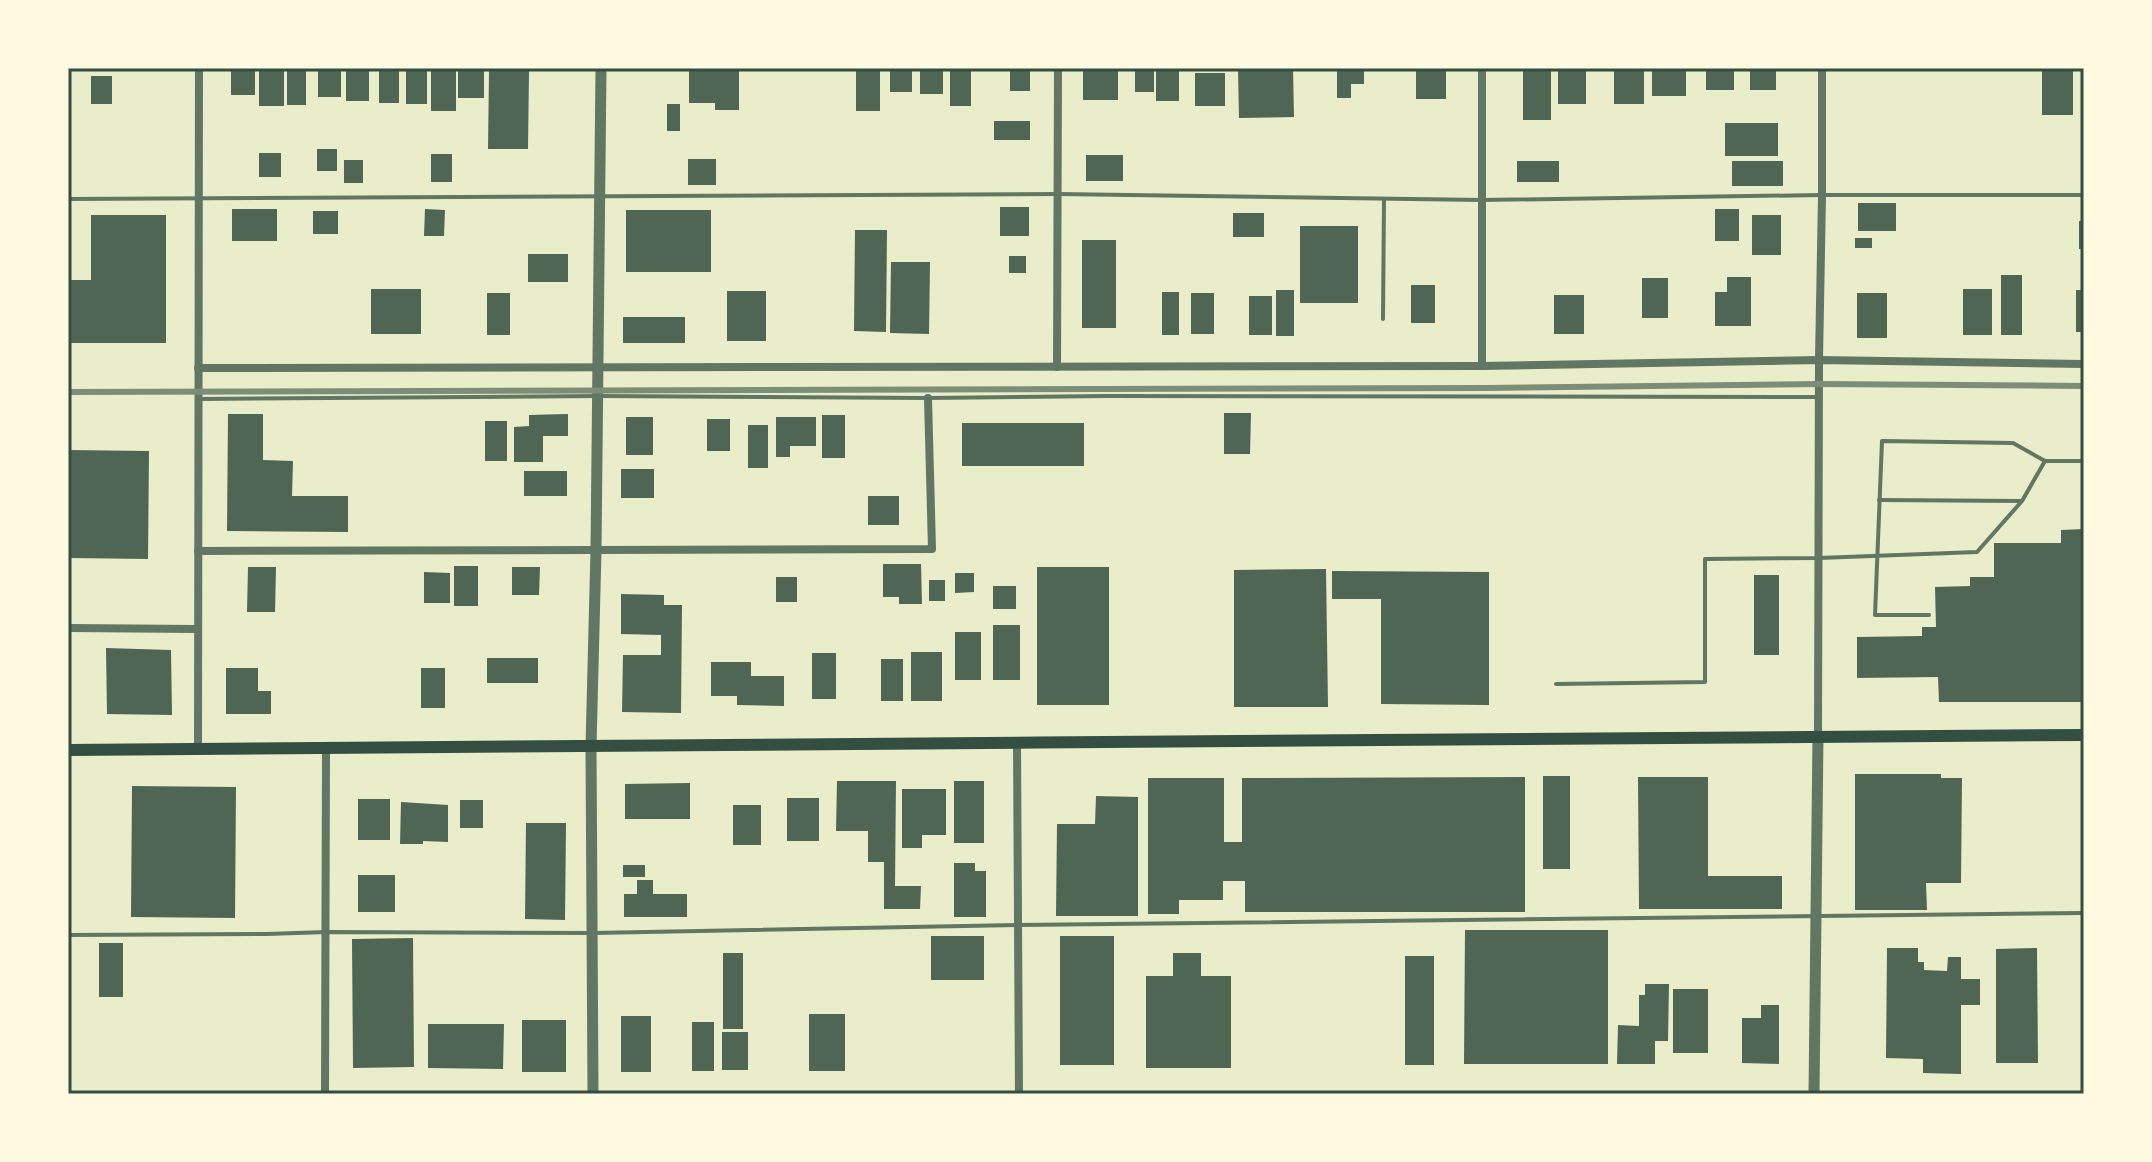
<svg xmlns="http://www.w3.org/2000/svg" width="2152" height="1162" font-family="'Source Sans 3',sans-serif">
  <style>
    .building { fill: #4f6655 }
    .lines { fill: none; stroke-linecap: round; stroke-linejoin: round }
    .service { stroke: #617663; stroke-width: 4 }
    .minor { stroke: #617663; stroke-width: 8 }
    .tertiary { stroke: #617663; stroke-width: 11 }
    .secondary { stroke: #344e41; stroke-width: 12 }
    .rail { stroke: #7c8e77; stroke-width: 6 }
    .neatline { fill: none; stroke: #344e41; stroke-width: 3 }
  </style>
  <rect width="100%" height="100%" fill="#e9edc9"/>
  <!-- building -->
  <g class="building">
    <rect x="231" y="68" width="24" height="27"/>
    <rect x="259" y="68" width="25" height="38"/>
    <rect x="287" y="68" width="19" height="37"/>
    <rect x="318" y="68" width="23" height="29"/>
    <rect x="346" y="68" width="23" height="33"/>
    <rect x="379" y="68" width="20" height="35"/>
    <rect x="431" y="68" width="25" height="43"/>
    <rect x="458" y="68" width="26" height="30"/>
    <polygon points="689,68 739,68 739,110 715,110 715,103 689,103"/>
    <rect x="856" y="68" width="24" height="43"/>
    <rect x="890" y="68" width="22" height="24"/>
    <rect x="920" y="68" width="23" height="26"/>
    <rect x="950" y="68" width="21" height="38"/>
    <rect x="1010" y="68" width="20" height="23"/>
    <rect x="1083" y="68" width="35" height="32"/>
    <rect x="1135" y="68" width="19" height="24"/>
    <rect x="1156" y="68" width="23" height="33"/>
    <polygon points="1238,68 1293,68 1294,117 1239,118"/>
    <polygon points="1337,68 1364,68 1364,84 1351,84 1351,98 1337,98"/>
    <rect x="1416" y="68" width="30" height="31"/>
    <rect x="1523" y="68" width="28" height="52"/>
    <rect x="1558" y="68" width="28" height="36"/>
    <rect x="1614" y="68" width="30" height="36"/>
    <rect x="1652" y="68" width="34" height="28"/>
    <rect x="1706" y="68" width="28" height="22"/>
    <rect x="1750" y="68" width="26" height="22"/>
    <rect x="2042" y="68" width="31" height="47"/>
    <rect x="406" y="69" width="21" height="35"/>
    <polygon points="489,71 529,71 528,149 488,149"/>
    <rect x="1195" y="73" width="30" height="33"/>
    <rect x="91" y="76" width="21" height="28"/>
    <rect x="667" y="104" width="13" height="27"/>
    <rect x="994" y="121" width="36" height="19"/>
    <rect x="1725" y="123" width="53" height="33"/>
    <rect x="317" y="149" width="20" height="22"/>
    <rect x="259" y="153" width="22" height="24"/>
    <rect x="431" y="154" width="21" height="28"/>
    <rect x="1086" y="155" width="37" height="26"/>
    <rect x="688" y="159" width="28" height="26"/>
    <rect x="344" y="160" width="19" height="23"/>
    <rect x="1517" y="161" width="42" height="21"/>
    <rect x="1732" y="161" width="51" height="25"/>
    <rect x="1858" y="203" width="38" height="28"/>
    <rect x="1000" y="207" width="29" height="29"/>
    <rect x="232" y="209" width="45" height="32"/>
    <polygon points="425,209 445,210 444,236 424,236"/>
    <rect x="1715" y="209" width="24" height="32"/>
    <rect x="626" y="210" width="85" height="62"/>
    <rect x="313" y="211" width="25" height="23"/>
    <rect x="1233" y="213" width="31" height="24"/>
    <polygon points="91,215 166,215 166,343 68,343 68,280 91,280"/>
    <rect x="1752" y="215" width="29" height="40"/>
    <rect x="2079" y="221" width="5" height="28"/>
    <rect x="1300" y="226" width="58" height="77"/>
    <polygon points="855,230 887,230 886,332 854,331"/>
    <rect x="1855" y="238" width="17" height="10"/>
    <rect x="1082" y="240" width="34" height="88"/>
    <rect x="528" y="254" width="40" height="28"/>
    <rect x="1009" y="256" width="17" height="17"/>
    <polygon points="891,262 930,262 929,334 890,333"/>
    <rect x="2001" y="275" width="21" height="60"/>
    <polygon points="1727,277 1751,277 1751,326 1715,326 1715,292 1727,292"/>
    <rect x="1642" y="278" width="26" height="40"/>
    <rect x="1411" y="285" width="24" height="38"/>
    <rect x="371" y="289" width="50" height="45"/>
    <rect x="1963" y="289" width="29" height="46"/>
    <rect x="1276" y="290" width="18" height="46"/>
    <rect x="2076" y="290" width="8" height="42"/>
    <rect x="727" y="291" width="39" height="50"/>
    <rect x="1162" y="292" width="17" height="43"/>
    <rect x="487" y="293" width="23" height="42"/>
    <rect x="1191" y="293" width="23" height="41"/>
    <rect x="1857" y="293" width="30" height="45"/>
    <rect x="1554" y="295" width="30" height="39"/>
    <rect x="1249" y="296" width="23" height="39"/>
    <rect x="623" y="317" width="62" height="26"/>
    <polygon points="1224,413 1251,413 1250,454 1224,454"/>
    <polygon points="228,414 263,414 263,460 293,461 292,496 348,496 348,532 227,531"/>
    <polygon points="568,414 568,436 543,436 543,462 514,462 514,427 529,426 529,415"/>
    <rect x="822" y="415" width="23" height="43"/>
    <rect x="626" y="417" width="27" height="38"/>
    <polygon points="776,417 816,417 816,446 790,446 790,457 776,457"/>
    <rect x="707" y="419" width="23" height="32"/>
    <rect x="485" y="421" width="22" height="40"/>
    <rect x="962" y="423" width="122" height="43"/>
    <rect x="748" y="425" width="20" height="43"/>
    <polygon points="68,450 149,451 148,559 68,558"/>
    <rect x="621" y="469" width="33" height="29"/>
    <rect x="524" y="471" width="43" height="25"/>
    <rect x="868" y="496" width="31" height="29"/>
    <polygon points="2084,529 2084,702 1939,702 1938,677 1857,678 1857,637 1922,636 1922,627 1936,627 1935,587 1970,586 1970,577 1994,577 1994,543 2061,543 2061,530"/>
    <polygon points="883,564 921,564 922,604 899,604 899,597 883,597"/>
    <rect x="454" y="566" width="24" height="40"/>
    <polygon points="248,567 276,567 275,612 247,612"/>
    <polygon points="512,567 540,567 539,595 512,595"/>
    <rect x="1037" y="567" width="72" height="138"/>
    <polygon points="1326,569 1328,707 1234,707 1234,570"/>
    <polygon points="1332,571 1489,572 1489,705 1381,704 1381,599 1332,599"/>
    <polygon points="424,572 450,573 450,603 424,603"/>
    <polygon points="955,573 974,573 974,592 955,593"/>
    <rect x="1754" y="575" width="25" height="80"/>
    <rect x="776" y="577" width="21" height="25"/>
    <rect x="929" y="580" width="16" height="21"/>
    <rect x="993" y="586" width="23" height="23"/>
    <polygon points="621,594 664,595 664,605 682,605 681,713 622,712 623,655 661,655 661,635 621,634"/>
    <rect x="993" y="625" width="27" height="55"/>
    <rect x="955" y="632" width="26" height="48"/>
    <polygon points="106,648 171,650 172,715 107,714"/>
    <rect x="911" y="652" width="31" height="49"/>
    <rect x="812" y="653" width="24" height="46"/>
    <rect x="487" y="658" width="51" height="25"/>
    <rect x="881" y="659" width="22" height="42"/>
    <polygon points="711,662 751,662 751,676 784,676 784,706 737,705 737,696 711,696"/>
    <polygon points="226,668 258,668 258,691 271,691 271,714 226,714"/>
    <rect x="421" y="668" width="24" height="40"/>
    <polygon points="1855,774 1941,774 1941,778 1962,778 1961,883 1926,883 1927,910 1855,910"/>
    <rect x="1543" y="776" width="27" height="93"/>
    <polygon points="1525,777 1525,912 1245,912 1245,881 1223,881 1223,900 1179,900 1179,914 1148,914 1148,778 1224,778 1224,842 1242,842 1242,778"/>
    <polygon points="1638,777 1708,777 1708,876 1782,876 1782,909 1639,909"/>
    <polygon points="837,781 896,781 895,886 921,886 920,909 884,909 884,862 868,862 868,831 836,831"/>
    <rect x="954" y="781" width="30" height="62"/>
    <polygon points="690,783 690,819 625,819 625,784"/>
    <polygon points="132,786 236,787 235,918 131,917"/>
    <polygon points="902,789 946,789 946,835 922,835 922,848 902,848"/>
    <polygon points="1096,796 1138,797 1138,916 1056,916 1057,824 1095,824"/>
    <rect x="787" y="798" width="32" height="43"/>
    <rect x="358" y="799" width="32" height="41"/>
    <rect x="460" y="800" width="23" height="28"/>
    <polygon points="401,802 448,805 448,842 423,841 423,844 400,844"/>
    <rect x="733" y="805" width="28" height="40"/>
    <polygon points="526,823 566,823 565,920 525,919"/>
    <polygon points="954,863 975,863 975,871 986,871 986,917 954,917"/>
    <rect x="623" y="865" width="22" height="12"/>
    <rect x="358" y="875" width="37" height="37"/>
    <polygon points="637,880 653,880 653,894 687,894 687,917 624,917 624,894 637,894"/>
    <polygon points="1465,930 1608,930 1608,1064 1464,1064"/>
    <rect x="931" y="936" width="53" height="44"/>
    <rect x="1060" y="936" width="54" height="129"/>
    <polygon points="413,938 414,1067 353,1068 352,939"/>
    <rect x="99" y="943" width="24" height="54"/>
    <polygon points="1887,948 1918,948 1918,962 1924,962 1924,970 1947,971 1948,957 1961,957 1961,979 1980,979 1980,1005 1961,1005 1961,1074 1923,1073 1923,1059 1886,1058"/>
    <polygon points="2037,948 2038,1063 1996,1063 1996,949"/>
    <rect x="723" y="953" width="20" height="76"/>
    <polygon points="1173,953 1201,953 1201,976 1231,976 1231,1068 1146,1068 1146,976 1173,976"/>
    <rect x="1405" y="956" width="29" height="109"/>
    <polygon points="1645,984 1669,984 1668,1041 1655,1041 1655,1064 1617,1064 1618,1025 1639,1026 1639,995 1645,995"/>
    <rect x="1673" y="989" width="35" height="64"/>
    <polygon points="1761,1005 1779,1005 1779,1064 1742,1063 1742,1018 1761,1018"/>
    <rect x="809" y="1014" width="36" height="57"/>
    <rect x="621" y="1016" width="30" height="56"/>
    <rect x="522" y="1020" width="44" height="52"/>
    <rect x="692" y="1022" width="22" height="49"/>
    <polygon points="428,1024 504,1024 503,1069 428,1068"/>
    <rect x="722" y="1032" width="26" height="38"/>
  </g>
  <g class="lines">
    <!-- service -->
    <g class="service">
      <polyline points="68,199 1058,194 1482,200 1822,195 2084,195"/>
      <polyline points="1383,319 1384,199"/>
      <polyline points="198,399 598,396 928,398 1107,396 1819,397"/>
      <polyline points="1879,500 2021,501"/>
      <polyline points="1929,615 1875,615 1882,441 2013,443 2045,461"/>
      <polyline points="1556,684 1705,682 1705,559 1819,558 1977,552 2022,501 2045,461 2084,461"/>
      <polyline points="68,935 266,934 327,932 593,933 1018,925 2084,913"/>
    </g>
    <!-- minor -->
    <g class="minor">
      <polyline points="1482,68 1482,366"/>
      <polyline points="1057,367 1058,68"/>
      <polyline points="198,368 1482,366 1819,360 2084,364"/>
      <polyline points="198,551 932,549 928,398"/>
      <polyline points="68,628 198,629"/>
      <polyline points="1818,735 1819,360 1822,195 1822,68"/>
      <polyline points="1017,744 1019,1094"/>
      <polyline points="198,750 199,68"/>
      <polyline points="325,1094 326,748"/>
    </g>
    <!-- tertiary -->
    <g class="tertiary">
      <polyline points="593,1094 591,746 596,550 601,68"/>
      <polyline points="1814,1094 1818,735"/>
    </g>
    <!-- secondary -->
    <path class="secondary" d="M68,750c672,-1 1344,-15 2016,-15"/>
    <!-- rail -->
    <polyline class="rail" points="68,392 1486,388 1819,384 2084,386"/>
  </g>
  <!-- border -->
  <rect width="2152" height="1162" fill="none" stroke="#fefae0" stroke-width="140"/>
  <rect x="70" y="70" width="2012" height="1022" class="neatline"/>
</svg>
